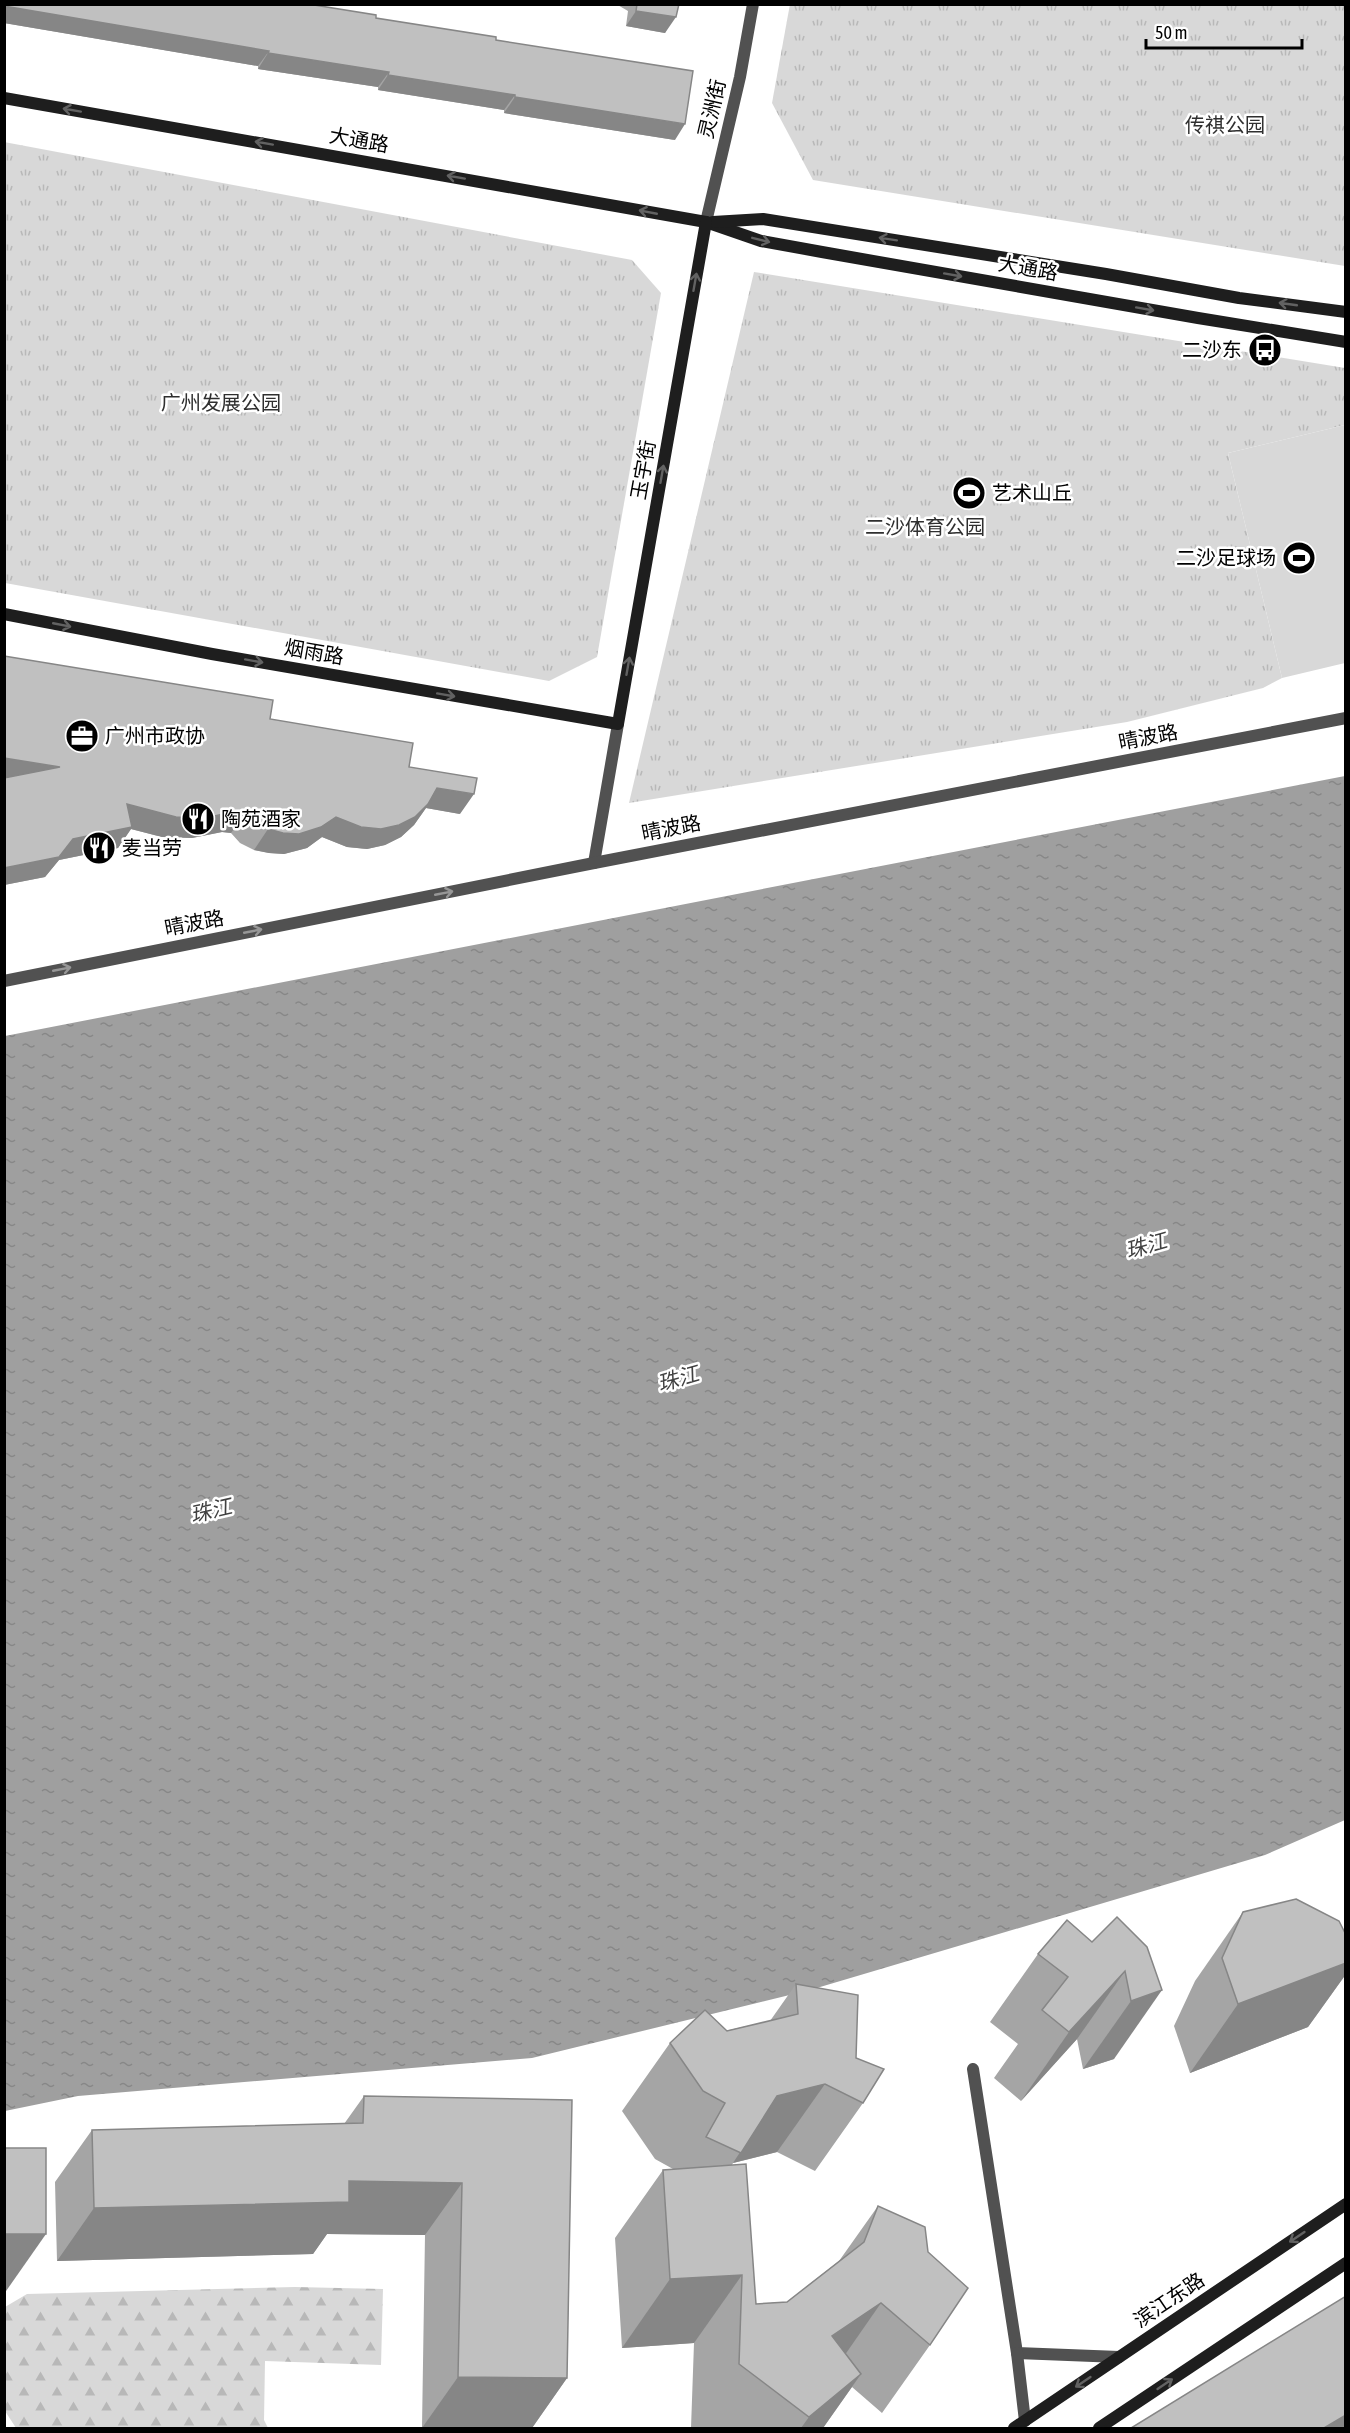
<svg xmlns="http://www.w3.org/2000/svg" width="1350" height="2433" font-family="'Asap Condensed','Noto Sans SC',sans-serif">
  <style>
    .forest { fill: url(#forest-firs) }
    .park { fill: url(#park-tufts) }
    .garden { fill: #d8d8d8 }
    .water { fill: url(#water-ripples) }
    .lines { fill: none; stroke-linecap: round; stroke-linejoin: round }
    .minor { stroke: #515151; stroke-width: 12 }
    .secondary { stroke: #1e1e1e; stroke-width: 12 }
    .wall { fill: #a5a5a5 }
    .shaded-wall { fill: #868686 }
    .building { fill: #c0c0c0; stroke: #868686; stroke-width: 1.5 }
    .oneway { stroke: #626262 }
    .oneway2 { stroke: #979797 }
    .labels { text-anchor: middle; stroke-width: 5; stroke-linejoin: round; paint-order: stroke }
    .street-label { font-size: 20px; fill: #000; stroke: #fff }
    .park-label { font-size: 20px; fill: #2f2f2f; stroke: #fff }
    .poi-label { font-size: 20px; fill: #000; stroke: #fff; text-anchor: start }
    .water-label { font-size: 21px; font-style: italic; fill: #404040; stroke: #fff }
  </style>
  <defs>
    <pattern id="forest-firs" width="22" height="20" patternUnits="userSpaceOnUse" patternTransform="scale(1.5)"><rect width="22" height="20" fill="#d8d8d8"/><path d="M5 1l3.5 6h-7zM16 11l3.5 6h-7z" fill="#b8b8b8"/></pattern>
    <pattern id="park-tufts" width="24" height="20" patternUnits="userSpaceOnUse" patternTransform="scale(1.5)"><rect width="24" height="20" fill="#d8d8d8"/><path d="M3 7l-1-3M5 7V3M7 7l1-3M15 17l-1-3M17 17v-4M19 17l1-3" fill="none" stroke="#b8b8b8"/></pattern>
    <pattern id="water-ripples" width="26" height="14" patternUnits="userSpaceOnUse" patternTransform="scale(1.5)"><rect width="26" height="14" fill="#9f9f9f"/><path d="M2 4q2-2 4 0t4 0M15 11q2-2 4 0t4 0" fill="none" stroke="#878787"/></pattern>
  </defs>
  <rect width="100%" height="100%" fill="#fff"/>
  <!-- forest -->
  <polygon class="forest" points="295,2287 383,2289 381,2365 265,2361 264,2420 268,2428 16,2428 5,2411 5,2307 27,2294"/>
  <!-- park -->
  <g class="park">
    <polygon points="790,4 1345,5 1345,266 813,180 772,103"/>
    <polygon points="4,142 632,260 661,293 597,657 549,681 5,583"/>
    <polygon points="754,272 1345,368 1345,425 1228,453 1282,678 1263,688 1127,722 629,803"/>
  </g>
  <!-- garden -->
  <polygon class="garden" points="1345,425 1345,663 1282,678 1228,453"/>
  <!-- water -->
  <polygon class="water" points="1345,776 1345,1820 1265,1855 810,1990 532,2058 78,2096 5,2111 5,1036"/>
  <g class="lines">
    <!-- minor -->
    <g class="minor">
      <polyline points="706,222 740,77 753,4"/>
      <polyline points="594,863 618,724"/>
      <polyline points="4,981 594,863 1346,718"/>
      <polyline points="973,2069 1017,2353 1119,2357"/>
      <polyline points="1017,2353 1025,2421"/>
    </g>
    <!-- secondary -->
    <g class="secondary">
      <polyline points="4,98 706,222 761,241 822,252 1198,318 1346,342"/>
      <polyline points="713,222 763,219 1106,274 1239,298 1346,312"/>
      <polyline points="4,614 212,654 618,724 706,222"/>
      <polyline points="1014,2428 1346,2204"/>
      <polyline points="1099,2428 1346,2263"/>
    </g>
  </g>
  <!-- wall -->
  <g class="wall">
    <polygon points="4,4 376,18 496,40 675,140 504,113 504,110 378,90 378,87 258,69 258,66 4,23"/>
    <polygon points="616,4 679,4 665,33 626,26 628,11"/>
    <polygon points="270,719 409,767 460,814 426,808 414,825 401,837 385,845 367,849 347,847 322,837 307,848 284,854 269,853 254,850 240,843 231,833 222,832 192,838 162,837 131,829 118,848 59,860 45,877 4,885"/>
    <polygon points="1243,1912 1346,1935 1346,1974 1308,2027 1190,2073 1174,2026 1195,1981"/>
    <polygon points="1092,1942 1147,1947 1114,2059 1083,2069 1077,2039 1021,2101 994,2078 1018,2044 990,2022 1038,1954"/>
    <polygon points="796,1984 856,2058 863,2103 815,2171 777,2152 733,2163 732,2165 756,2304 787,2302 839,2261 878,2206 930,2345 882,2413 852,2387 823,2428 691,2428 694,2343 622,2348 615,2238 663,2170 673,2169 655,2159 622,2111 670,2043 770,2021"/>
    <polygon points="364,2096 572,2100 567,2378 532,2428 422,2428 425,2235 327,2234 313,2254 57,2261 55,2182 92,2130 344,2124"/>
  </g>
  <!-- shaded-wall -->
  <g class="shaded-wall">
    <polygon points="4,6 269,51 258,66 4,23"/>
    <polygon points="636,11 676,17 665,33 626,26"/>
    <polygon points="268,53 389,72 378,87 258,69"/>
    <polygon points="388,75 515,95 504,110 378,90"/>
    <polygon points="515,97 685,124 675,140 504,113"/>
    <polygon points="4,758 60,767 4,781"/>
    <polygon points="437,788 474,794 460,814 426,808 414,825 401,837 385,845 367,849 347,847 322,837 307,848 284,854 269,853 254,850 268,829 336,817"/>
    <polygon points="127,804 245,813 231,833 222,832 192,838 162,837 131,829 118,848 59,860 45,877 4,885 4,868 73,839"/>
    <polygon points="1346,1963 1346,1974 1308,2027 1190,2073 1238,2004"/>
    <polygon points="1125,1971 1077,2039 1021,2101 1069,2032"/>
    <polygon points="1162,1990 1114,2059 1083,2069 1131,2001"/>
    <polygon points="825,2084 777,2152 733,2163 777,2096"/>
    <polygon points="349,2181 462,2183 425,2235 327,2234 313,2254 57,2261 94,2208"/>
    <polygon points="4,2234 46,2234 4,2294"/>
    <polygon points="742,2275 694,2343 622,2348 670,2279"/>
    <polygon points="881,2303 833,2372 832,2336"/>
    <polygon points="861,2374 823,2428 801,2428 809,2417"/>
    <polygon points="458,2377 567,2378 532,2428 422,2428"/>
    <polygon points="1346,2415 1346,2427 1343,2428 1324,2428"/>
  </g>
  <!-- building -->
  <g class="building">
    <polygon points="4,4 308,4 376,15 376,18 496,37 496,40 693,71 685,124 515,97 515,95 388,75 389,72 268,53 269,51 4,6"/>
    <polygon points="637,4 679,4 676,17 636,11"/>
    <polygon points="4,656 273,700 270,719 413,743 409,767 477,778 474,794 437,788 428,804 415,817 399,825 381,829 361,827 336,817 321,827 299,834 283,833 268,829 254,822 245,813 236,811 206,818 176,817 127,804 132,827 73,839 59,857 4,868 4,778 60,767 4,758"/>
    <polygon points="1296,1899 1339,1921 1346,1935 1346,1963 1238,2004 1222,1958 1243,1912"/>
    <polygon points="1117,1917 1147,1947 1162,1990 1131,2001 1125,1971 1069,2032 1042,2010 1068,1977 1038,1954 1067,1920 1092,1942"/>
    <polygon points="796,1984 858,1995 856,2058 884,2069 863,2103 825,2084 777,2096 741,2153 706,2137 725,2103 703,2091 670,2043 705,2010 727,2031 798,2014"/>
    <polygon points="364,2096 572,2100 567,2378 458,2377 462,2183 349,2181 349,2202 94,2208 92,2130 363,2123"/>
    <rect x="4" y="2148" width="42" height="86"/>
    <polygon points="746,2164 756,2304 787,2302 864,2242 878,2206 925,2227 928,2252 968,2288 930,2345 881,2303 832,2336 861,2374 809,2417 739,2364 742,2275 670,2279 663,2170"/>
    <polygon points="1346,2296 1346,2415 1324,2428 1131,2428"/>
  </g>
  <!-- one-way arrows -->
  <defs><path id="oneway-shaft" d="M-6 0H5M1.5-3L5.5 0L1.5 3" fill="none" stroke-width="1.6" stroke-linecap="round" stroke-linejoin="round" transform="scale(1.5)"/></defs>
  <g class="oneway">
    <use href="#oneway-shaft" transform="translate(72 110) rotate(-170)"/>
    <use href="#oneway-shaft" transform="translate(264 143) rotate(-170)"/>
    <use href="#oneway-shaft" transform="translate(456 177) rotate(-170)"/>
    <use href="#oneway-shaft" transform="translate(648 212) rotate(-169)"/>
    <use href="#oneway-shaft" transform="translate(888 239) rotate(-171)"/>
    <use href="#oneway-shaft" transform="translate(761 240) rotate(14)"/>
    <use href="#oneway-shaft" transform="translate(953 275) rotate(10)"/>
    <use href="#oneway-shaft" transform="translate(695 282) rotate(-80)"/>
    <use href="#oneway-shaft" transform="translate(1288 304) rotate(-172)"/>
    <use href="#oneway-shaft" transform="translate(1145 309) rotate(10)"/>
    <use href="#oneway-shaft" transform="translate(662 474) rotate(-80)"/>
    <use href="#oneway-shaft" transform="translate(62 625) rotate(11)"/>
    <use href="#oneway-shaft" transform="translate(254 661) rotate(10)"/>
    <use href="#oneway-shaft" transform="translate(628 666) rotate(-80)"/>
    <use href="#oneway-shaft" transform="translate(446 695) rotate(10)"/>
    <use href="#oneway-shaft" transform="translate(1297 2237) rotate(146)"/>
    <use href="#oneway-shaft" transform="translate(1083 2382) rotate(146)"/>
    <use href="#oneway-shaft" transform="translate(1165 2384) rotate(-34)"/>
  </g>
  <g class="oneway2">
    <use href="#oneway-shaft" transform="translate(444 893) rotate(-11)"/>
    <use href="#oneway-shaft" transform="translate(253 931) rotate(-11)"/>
    <use href="#oneway-shaft" transform="translate(62 969) rotate(-11)"/>
  </g>
  <!-- icons -->
  <defs>
    <symbol id="bus-disc" viewBox="-11 -11 22 22"><circle r="9.5" fill="#000" stroke="#fff"/><path d="M-5-6H5V4H4V6H2V4H-2V6H-4V4H-5ZM-3.5-4V0h7V-4ZM-3.5 1.2v1.5H-2V1.2ZM2 1.2v1.5H3.5V1.2Z" fill="#fff"/></symbol>
    <symbol id="stadium-disc" viewBox="-11 -11 22 22"><circle r="9.5" fill="#000" stroke="#fff"/><path d="M0-5a6.5 5 0 1 0 0 10a6.5 5 0 1 0 0-10ZM-3.5-1.8h7v3.6h-7Z" fill="#fff"/></symbol>
    <symbol id="office-disc" viewBox="-11 -11 22 22"><circle r="9.5" fill="#000" stroke="#fff"/><path d="M-6-3h4V-5.5h4V-3h4V5H-6ZM-1-4.5V-3h2v-1.5ZM-6 0V1H6V0Z" fill="#fff"/></symbol>
    <symbol id="restaurant-disc" viewBox="-11 -11 22 22"><circle r="9.5" fill="#000" stroke="#fff"/><path d="M-5-6h1v4h1v-4h1v4h1v-4h1v5L-1.5 .5V6h-2V.5L-5-1ZM5-6V6H3V1.5H1.5Q1.5-4 5-6Z" fill="#fff"/></symbol>
  </defs>
  <g fill-rule="evenodd">
    <use href="#bus-disc" x="1246" y="331" width="38" height="38"/>
    <use href="#stadium-disc" x="950" y="474" width="38" height="38"/>
    <use href="#stadium-disc" x="1280" y="539" width="38" height="38"/>
    <use href="#office-disc" x="63" y="717" width="38" height="38"/>
    <use href="#restaurant-disc" x="179" y="800" width="38" height="38"/>
    <use href="#restaurant-disc" x="80" y="829" width="38" height="38"/>
  </g>
  <g class="labels">
    <!-- street labels -->
    <g class="street-label">
      <text transform="translate(712 109) rotate(-77)" y="7">灵洲街</text>
      <text transform="translate(359 140) rotate(10)" y="7">大通路</text>
      <text transform="translate(1028 268) rotate(10)" y="7">大通路</text>
      <text transform="translate(643 470) rotate(-80)" y="7">玉宇街</text>
      <text transform="translate(314 652) rotate(10)" y="7">烟雨路</text>
      <text transform="translate(1148 737) rotate(-11)" y="7">晴波路</text>
      <text transform="translate(671 828) rotate(-11)" y="7">晴波路</text>
      <text transform="translate(194 923) rotate(-11)" y="7">晴波路</text>
      <text transform="translate(1169 2300) rotate(-34)" y="7">滨江东路</text>
    </g>
    <!-- park labels -->
    <g class="park-label">
      <text x="1225" y="132">传祺公园</text>
      <text x="221" y="410">广州发展公园</text>
      <text x="925" y="534">二沙体育公园</text>
    </g>
    <!-- poi labels -->
    <g class="poi-label">
      <text x="1242" y="357" text-anchor="end">二沙东</text>
      <text x="992" y="500">艺术山丘</text>
      <text x="1276" y="565" text-anchor="end">二沙足球场</text>
      <text x="105" y="743">广州市政协</text>
      <text x="221" y="826">陶苑酒家</text>
      <text x="122" y="855">麦当劳</text>
    </g>
    <!-- water labels -->
    <g class="water-label">
      <text transform="translate(1146 1246) rotate(-16)" y="7">珠江</text>
      <text transform="translate(678 1379) rotate(-16)" y="7">珠江</text>
      <text transform="translate(211 1511) rotate(-13)" y="7">珠江</text>
    </g>
  </g>
  <!-- border -->
  <rect width="1350" height="2433" fill="none" stroke="#000000" stroke-width="12"/>
  <!-- scale -->
  <path d="M1146 39v9h156v-9" fill="none" stroke="#000000" stroke-width="3"/>
  <text x="1155" y="39" font-size="18" fill="#000000" stroke="#ffffff" stroke-width="4.5" paint-order="stroke">50 m</text>
</svg>
